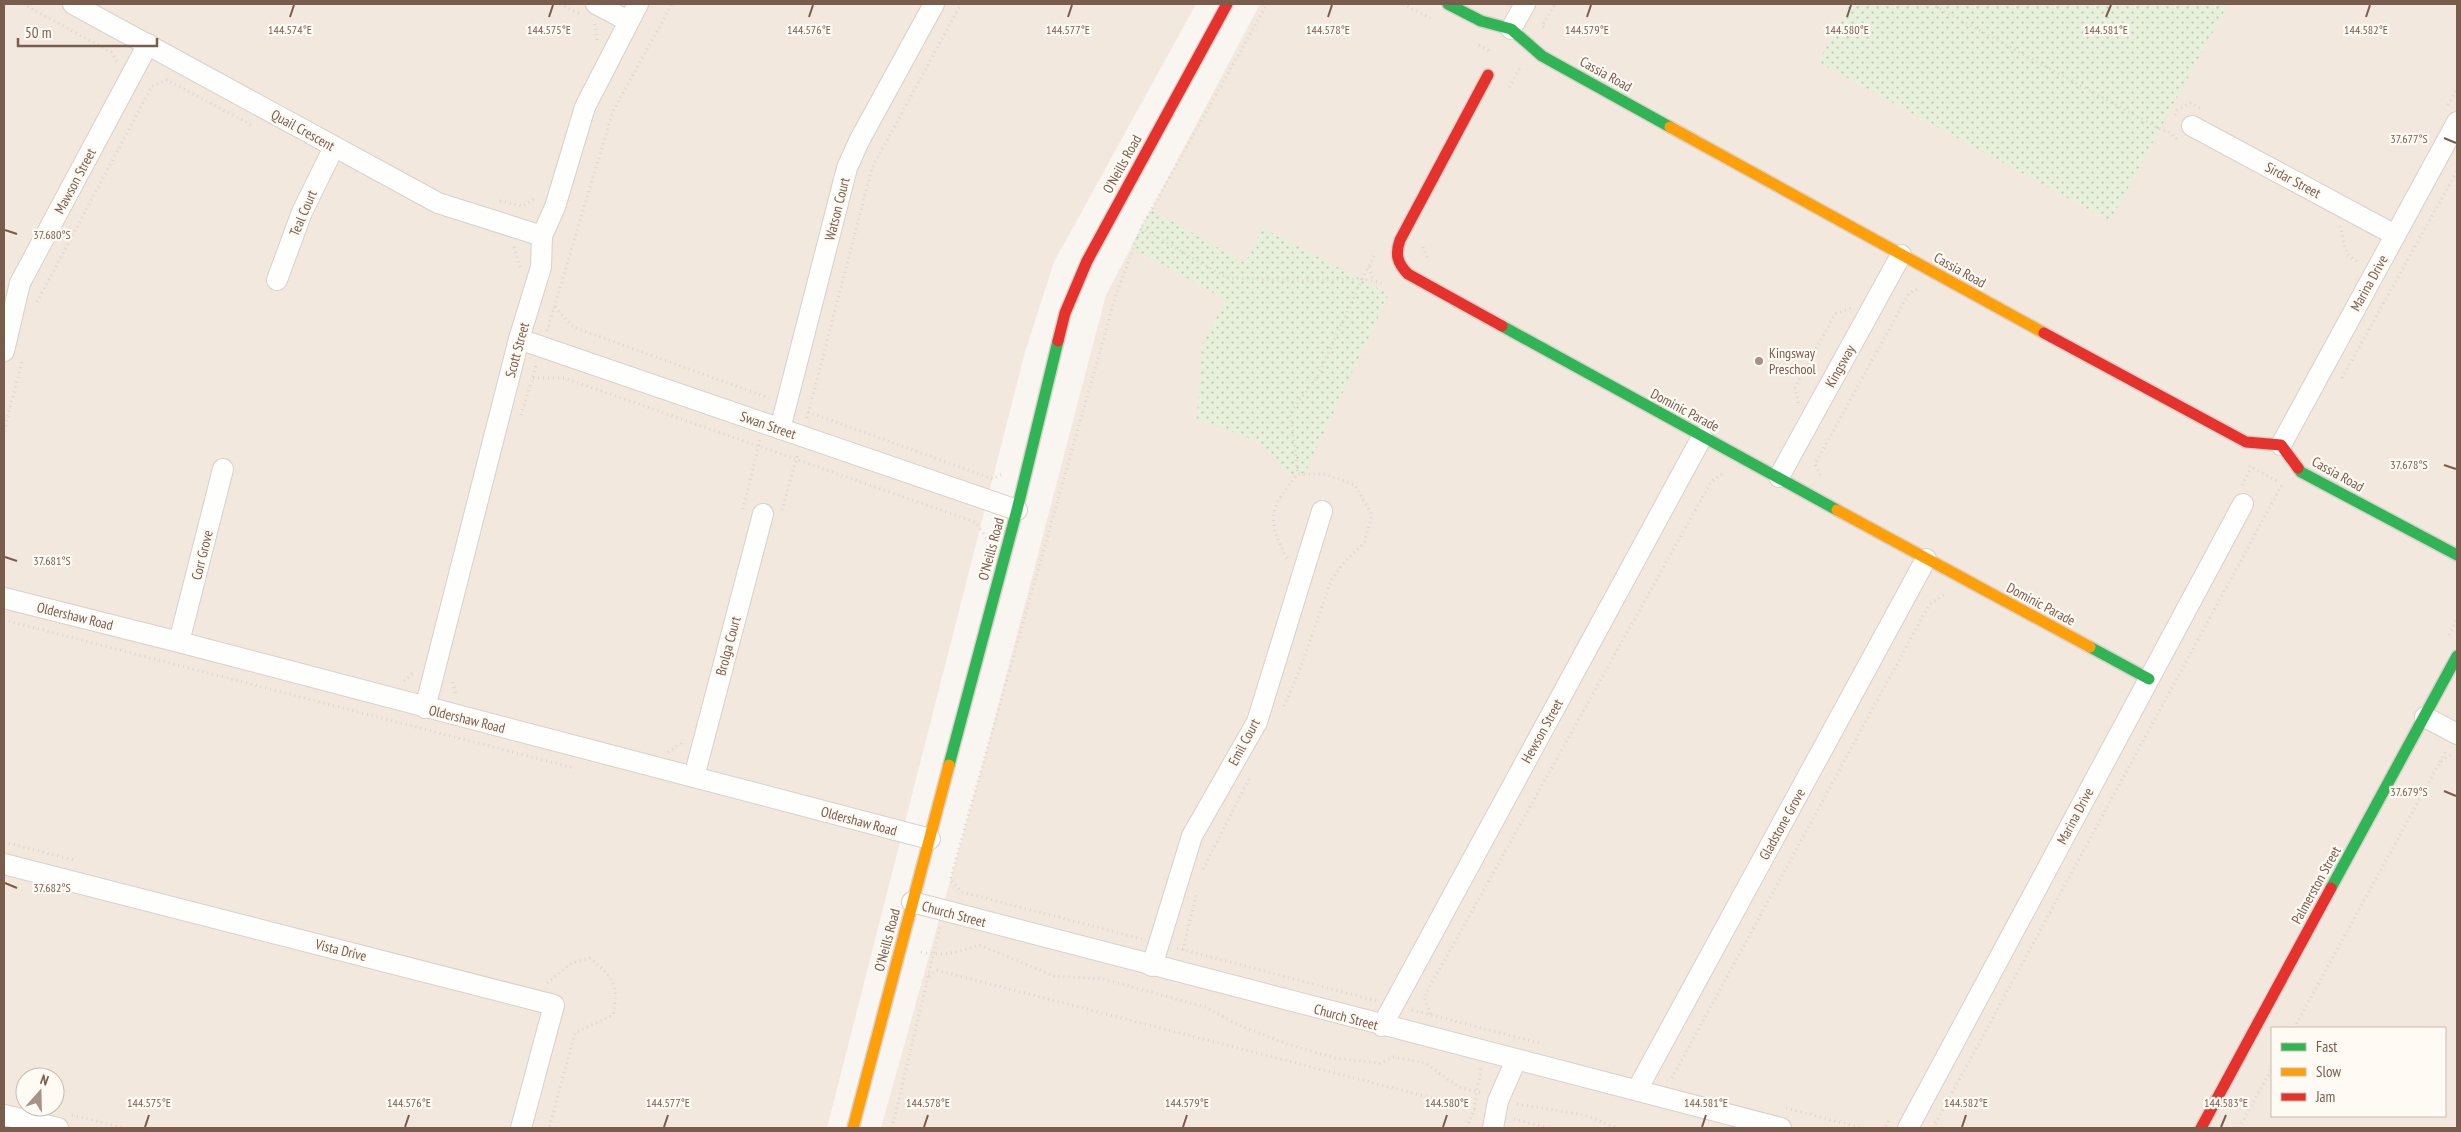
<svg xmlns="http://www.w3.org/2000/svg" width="2461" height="1132" font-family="'PT Sans Narrow',sans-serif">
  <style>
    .residential { fill: #f2e8de; fill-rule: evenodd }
    .park { fill: url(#park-dots) }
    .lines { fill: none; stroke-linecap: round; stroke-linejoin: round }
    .street-casing { stroke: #d7d1cb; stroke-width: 22 }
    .fast-casing { stroke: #d9d2cb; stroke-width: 14 }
    .slow-casing { stroke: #d9d2cb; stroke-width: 14 }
    .jam-casing { stroke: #d9d2cb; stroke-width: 14 }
    .path { stroke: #dcd5d0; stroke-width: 3; stroke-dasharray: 1 4; stroke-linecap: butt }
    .street { stroke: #fefefd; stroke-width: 20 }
    .fast { stroke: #30b455; stroke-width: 11 }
    .slow { stroke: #ff9f0a; stroke-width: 11 }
    .jam { stroke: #e5322d; stroke-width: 11 }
    .ticks { fill: none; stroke: #7a5c4d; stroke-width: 2 }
    .poi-dot { fill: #a69286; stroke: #fffaf3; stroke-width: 2 }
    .labels { text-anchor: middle; stroke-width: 4.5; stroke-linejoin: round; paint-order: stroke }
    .street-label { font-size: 14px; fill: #7a5c4d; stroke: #fffaf3 }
    .poi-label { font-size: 14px; fill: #7a5c4d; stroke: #fffaf3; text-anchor: start }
    .ticks-label { font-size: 12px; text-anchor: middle; fill: #7a5c4d; stroke: #fffaf3; stroke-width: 4.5; stroke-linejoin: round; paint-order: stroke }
  </style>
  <defs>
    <pattern id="park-dots" width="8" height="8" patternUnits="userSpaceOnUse" patternTransform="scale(1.25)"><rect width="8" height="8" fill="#e7f0db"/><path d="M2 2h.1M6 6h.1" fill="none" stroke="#c0c6b4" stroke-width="1.8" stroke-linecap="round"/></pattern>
  </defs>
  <rect width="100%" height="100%" fill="#f9f5f0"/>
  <!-- residential -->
  <g class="residential">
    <path d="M4,4h1192l-142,258 -29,90 -198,776h-823zM25,1077h30v30h-30z"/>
    <path d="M1260,4h1197v1124h-1576l107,-383 118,-450zM2272,1028h173v88h-173z"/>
  </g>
  <!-- park -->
  <g class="park">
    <polygon points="1850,4 2228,4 2110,221 1818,62"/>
    <polygon points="1151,209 1245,263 1263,228 1389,294 1305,473 1289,475 1260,442 1197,419 1202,345 1226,300 1131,247"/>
  </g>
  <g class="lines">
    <defs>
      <g id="street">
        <polyline points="73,4 438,203 542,236"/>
        <polyline points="596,4 628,21"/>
        <polyline points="1511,29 1525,4"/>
        <polyline points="2192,126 2395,235"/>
        <polyline points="277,280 302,212 334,147"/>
        <polyline points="519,339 1017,510"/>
        <polyline points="4,351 20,283 148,44"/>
        <polyline points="780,429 847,168 859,141 934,4"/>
        <polyline points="2281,445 2457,122"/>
        <polyline points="1779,477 1901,255"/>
        <polyline points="4,598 179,642 930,839"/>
        <polyline points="179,642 223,469"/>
        <polyline points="425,708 519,339 541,267 542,236 555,207 585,107 638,4"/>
        <polyline points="2425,717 2457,734"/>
        <polyline points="694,777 763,514"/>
        <polyline points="4,864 554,1005 521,1128"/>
        <polyline points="912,902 1781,1128"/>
        <polyline points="1152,966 1192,836 1257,722 1322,511"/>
        <polyline points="1382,1026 1702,437"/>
        <polyline points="1637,1090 1926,559"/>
        <polyline points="4,1115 58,1128"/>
        <polyline points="1493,1128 1498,1101 1516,1060"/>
        <polyline points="1908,1128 2243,504"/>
      </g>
      <g id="fast">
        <polyline points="1448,4 1481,21 1511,29 1542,56 1670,127"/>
        <polyline points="1502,326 1837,510"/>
        <polyline points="2298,468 2301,472 2457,555"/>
        <polyline points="2090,647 2149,679"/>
        <polyline points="949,765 1017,510 1058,341"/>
        <polyline points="2331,888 2457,656"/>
      </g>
      <g id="slow">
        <polyline points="1670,127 2044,333"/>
        <polyline points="1837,510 2090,647"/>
        <polyline points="853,1128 949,765"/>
      </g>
      <g id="jam">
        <path d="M1488,75l-88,165c-5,14 -3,23 8,34l94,52"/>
        <polyline points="2044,333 2246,442 2281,445 2298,468"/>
        <polyline points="1058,341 1065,313 1087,261 1227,4"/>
        <polyline points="2201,1128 2331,888"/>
      </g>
    </defs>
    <!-- street casing -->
    <use href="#street" class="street-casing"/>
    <!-- fast casing -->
    <use href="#fast" class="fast-casing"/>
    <!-- slow casing -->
    <use href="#slow" class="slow-casing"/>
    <!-- jam casing -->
    <use href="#jam" class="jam-casing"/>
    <!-- path -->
    <g class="path">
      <polyline points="23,4 111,52 117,62"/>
      <polyline points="560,4 580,14"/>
      <polyline points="1403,4 1430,18"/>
      <polyline points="1931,4 2162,130 2168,131 2177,139"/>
      <polyline points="595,24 597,41"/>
      <polyline points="1544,27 1542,26 1555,4"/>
      <polyline points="1479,45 1491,52"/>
      <polyline points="1509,87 1521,66"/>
      <polyline points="2448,105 2457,88"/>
      <polyline points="2175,115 2177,110 2191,103 2200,108"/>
      <polyline points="500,201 523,206 537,197"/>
      <polyline points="2340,226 2347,254 2359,263"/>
      <polyline points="1141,228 1227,278 1292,281 1362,279 1318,376 1290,413 1298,474"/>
      <polyline points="514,247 520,267"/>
      <polyline points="1423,247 1428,259"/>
      <polyline points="1374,256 1362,279 1384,283"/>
      <polyline points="1369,267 1374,281"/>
      <polyline points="37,302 152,86 167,80 253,126"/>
      <polyline points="555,307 573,327 769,398"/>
      <polyline points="547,331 613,111 672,4"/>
      <polyline points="533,378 564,378 975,522 987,538"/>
      <polyline points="2342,378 2457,171"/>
      <polyline points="1798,403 1795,387 1835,314 1851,308"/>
      <polyline points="808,412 993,479 1004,473"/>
      <polyline points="521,415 537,363"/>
      <polyline points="807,418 872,168 961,4"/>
      <polyline points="4,431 22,361"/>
      <polyline points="2249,466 2279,482"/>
      <polyline points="1820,475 1815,464 1909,293 1918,289"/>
      <polyline points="2242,485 2252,467"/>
      <polyline points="743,509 760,440"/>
      <polyline points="782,510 798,453"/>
      <polyline points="4,620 574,768"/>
      <polyline points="2449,635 2457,620"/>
      <polyline points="404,681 414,672"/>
      <polyline points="453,682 456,695"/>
      <path d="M1284,706l13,-29 35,-98 13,-18 19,-18 8,-28 -17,-30 -30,-11h-27c-29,34 -32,46 -10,86"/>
      <polyline points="668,752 681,743 682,740"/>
      <polyline points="2440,762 2447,749"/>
      <polyline points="4,842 74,860"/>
      <polyline points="1203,869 1249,779"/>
      <polyline points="1142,939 962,892 950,880 1116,295 1141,228 1267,4"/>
      <polyline points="1177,948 1377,1001"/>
      <polyline points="1183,950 1196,895"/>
      <path d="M921,952c20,5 39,0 58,-7l75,31 49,3 102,28 36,19 46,18 48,14 45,5 14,-6 31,6 34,24 23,6"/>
      <polyline points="929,976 936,970 1478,1110"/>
      <path d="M547,983l23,-19 20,-6c23,19 29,26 23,57l-38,18 -26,95"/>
      <polyline points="1412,1010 1543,1044"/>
      <polyline points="1430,1014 1424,997 1711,482 1722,474"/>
      <polyline points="2294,1028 2440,762 2454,753"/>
      <polyline points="1672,1078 1929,605 1946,593"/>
      <polyline points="1517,1104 1585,1115 1617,1128"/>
      <polyline points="1786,1108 1862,1128"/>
      <polyline points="72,1115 124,1128"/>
      <polyline points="1514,1119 1549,1128"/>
      <polyline points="892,1128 940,927"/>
      <polyline points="1467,1128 1474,1109 1481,1067"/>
      <polyline points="1882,1128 1885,1128 1889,1120"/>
      <polyline points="1933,1128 2283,483"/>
      <polyline points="2239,1128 2272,1068"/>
    </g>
    <!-- street -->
    <use href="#street" class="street"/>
    <!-- fast -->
    <use href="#fast" class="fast"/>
    <!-- slow -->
    <use href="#slow" class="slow"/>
    <!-- jam -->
    <use href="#jam" class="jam"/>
  </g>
  <!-- ticks -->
  <path class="ticks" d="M290,17l4,-12M549,17l4,-12M809,17l4,-12M1068,17l4,-12M1328,17l4,-12M1587,17l4,-12M1847,17l4,-12M2106,17l5,-12M2366,17l4,-12M2444,138l12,5M5,230l12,4M2444,465l12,4M5,557l12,4M2444,791l12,5M5,883l12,5M145,1127l4,-12M405,1127l4,-12M664,1127l4,-12M924,1127l4,-12M1183,1127l4,-12M1443,1127l4,-12M1702,1127l4,-12M1962,1127l4,-12M2221,1127l5,-12"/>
  <!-- markers -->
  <circle class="poi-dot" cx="1759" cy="361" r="5"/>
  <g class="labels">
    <!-- street labels -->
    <g class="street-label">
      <text transform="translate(1606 74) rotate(29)" y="5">Cassia Road</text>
      <text transform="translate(303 130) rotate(29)" y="5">Quail Crescent</text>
      <text transform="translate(1122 164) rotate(-61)" y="5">O'Neills Road</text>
      <text transform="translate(2293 180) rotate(28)" y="5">Sirdar Street</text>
      <text transform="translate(75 181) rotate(-62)" y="5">Mawson Street</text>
      <text transform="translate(837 209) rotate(-76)" y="5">Watson Court</text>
      <text transform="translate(303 213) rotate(-67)" y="5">Teal Court</text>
      <text transform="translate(1960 270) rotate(29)" y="5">Cassia Road</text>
      <text transform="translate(2369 283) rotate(-61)" y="5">Marina Drive</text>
      <text transform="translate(517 350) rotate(-75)" y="5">Scott Street</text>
      <text transform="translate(1840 366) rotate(-61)" y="5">Kingsway</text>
      <text transform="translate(1685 410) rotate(28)" y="5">Dominic Parade</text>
      <text transform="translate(768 425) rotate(19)" y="5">Swan Street</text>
      <text transform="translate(2338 474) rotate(29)" y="5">Cassia Road</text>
      <text transform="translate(991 549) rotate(-75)" y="5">O'Neills Road</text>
      <text transform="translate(202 555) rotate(-76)" y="5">Corr Grove</text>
      <text transform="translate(2041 604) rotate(28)" y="5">Dominic Parade</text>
      <text transform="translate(75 616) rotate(14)" y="5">Oldershaw Road</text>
      <text transform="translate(728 646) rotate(-75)" y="5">Brolga Court</text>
      <text transform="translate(467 719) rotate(14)" y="5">Oldershaw Road</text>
      <text transform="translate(1542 731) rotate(-61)" y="5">Hewson Street</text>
      <text transform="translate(1244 742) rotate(-62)" y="5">Emil Court</text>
      <text transform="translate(2075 816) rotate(-62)" y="5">Marina Drive</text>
      <text transform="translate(859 821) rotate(15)" y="5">Oldershaw Road</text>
      <text transform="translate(1782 824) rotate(-61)" y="5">Gladstone Grove</text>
      <text transform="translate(2316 885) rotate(-61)" y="5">Palmerston Street</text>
      <text transform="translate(954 914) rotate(15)" y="5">Church Street</text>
      <text transform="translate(887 940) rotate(-75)" y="5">O'Neills Road</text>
      <text transform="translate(341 950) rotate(14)" y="5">Vista Drive</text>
      <text transform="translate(1346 1017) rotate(15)" y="5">Church Street</text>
    </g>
    <!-- poi labels -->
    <g class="poi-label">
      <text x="1769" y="358">Kingsway<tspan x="1769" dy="16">Preschool</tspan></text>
    </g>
  </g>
  <g class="ticks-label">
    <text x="290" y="34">144.574°E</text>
    <text x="549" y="34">144.575°E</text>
    <text x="809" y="34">144.576°E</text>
    <text x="1068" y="34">144.577°E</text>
    <text x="1328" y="34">144.578°E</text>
    <text x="1587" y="34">144.579°E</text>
    <text x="1847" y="34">144.580°E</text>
    <text x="2106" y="34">144.581°E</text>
    <text x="2366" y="34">144.582°E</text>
    <text x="2409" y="143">37.677°S</text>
    <text x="52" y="239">37.680°S</text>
    <text x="2409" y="469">37.678°S</text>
    <text x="52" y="565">37.681°S</text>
    <text x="2409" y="796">37.679°S</text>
    <text x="52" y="892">37.682°S</text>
    <text x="149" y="1107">144.575°E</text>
    <text x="409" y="1107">144.576°E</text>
    <text x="668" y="1107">144.577°E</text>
    <text x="928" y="1107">144.578°E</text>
    <text x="1187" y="1107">144.579°E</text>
    <text x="1447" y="1107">144.580°E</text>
    <text x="1706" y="1107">144.581°E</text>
    <text x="1966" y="1107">144.582°E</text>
    <text x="2226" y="1107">144.583°E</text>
  </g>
  <!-- border -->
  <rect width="2461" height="1132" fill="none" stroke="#7a5c4d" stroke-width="10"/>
  <!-- legend -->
  <rect x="2271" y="1027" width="175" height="90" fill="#fffaf3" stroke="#cabbb1"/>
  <rect x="2281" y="1043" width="25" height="8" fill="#30b455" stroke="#cabbb1"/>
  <text x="2316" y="1052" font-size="15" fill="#7a5c4d">Fast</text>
  <rect x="2281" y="1068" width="25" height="8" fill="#ff9f0a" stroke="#cabbb1"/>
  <text x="2316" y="1077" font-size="15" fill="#7a5c4d">Slow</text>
  <rect x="2281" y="1093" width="25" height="8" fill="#e5322d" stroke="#cabbb1"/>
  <text x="2316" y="1102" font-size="15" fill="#7a5c4d">Jam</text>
  <!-- north arrow -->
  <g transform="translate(40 1092) rotate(20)"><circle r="24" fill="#fffaf3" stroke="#cabbb1"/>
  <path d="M0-4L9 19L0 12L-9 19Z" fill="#a69286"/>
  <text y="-8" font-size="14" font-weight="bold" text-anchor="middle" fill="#7a5c4d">N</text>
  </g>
  <!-- scale -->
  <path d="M18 38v8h139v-8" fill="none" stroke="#7a5c4d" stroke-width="2.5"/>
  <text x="25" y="38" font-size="15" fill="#7a5c4d" stroke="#fffaf3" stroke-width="4" paint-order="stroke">50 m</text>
</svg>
